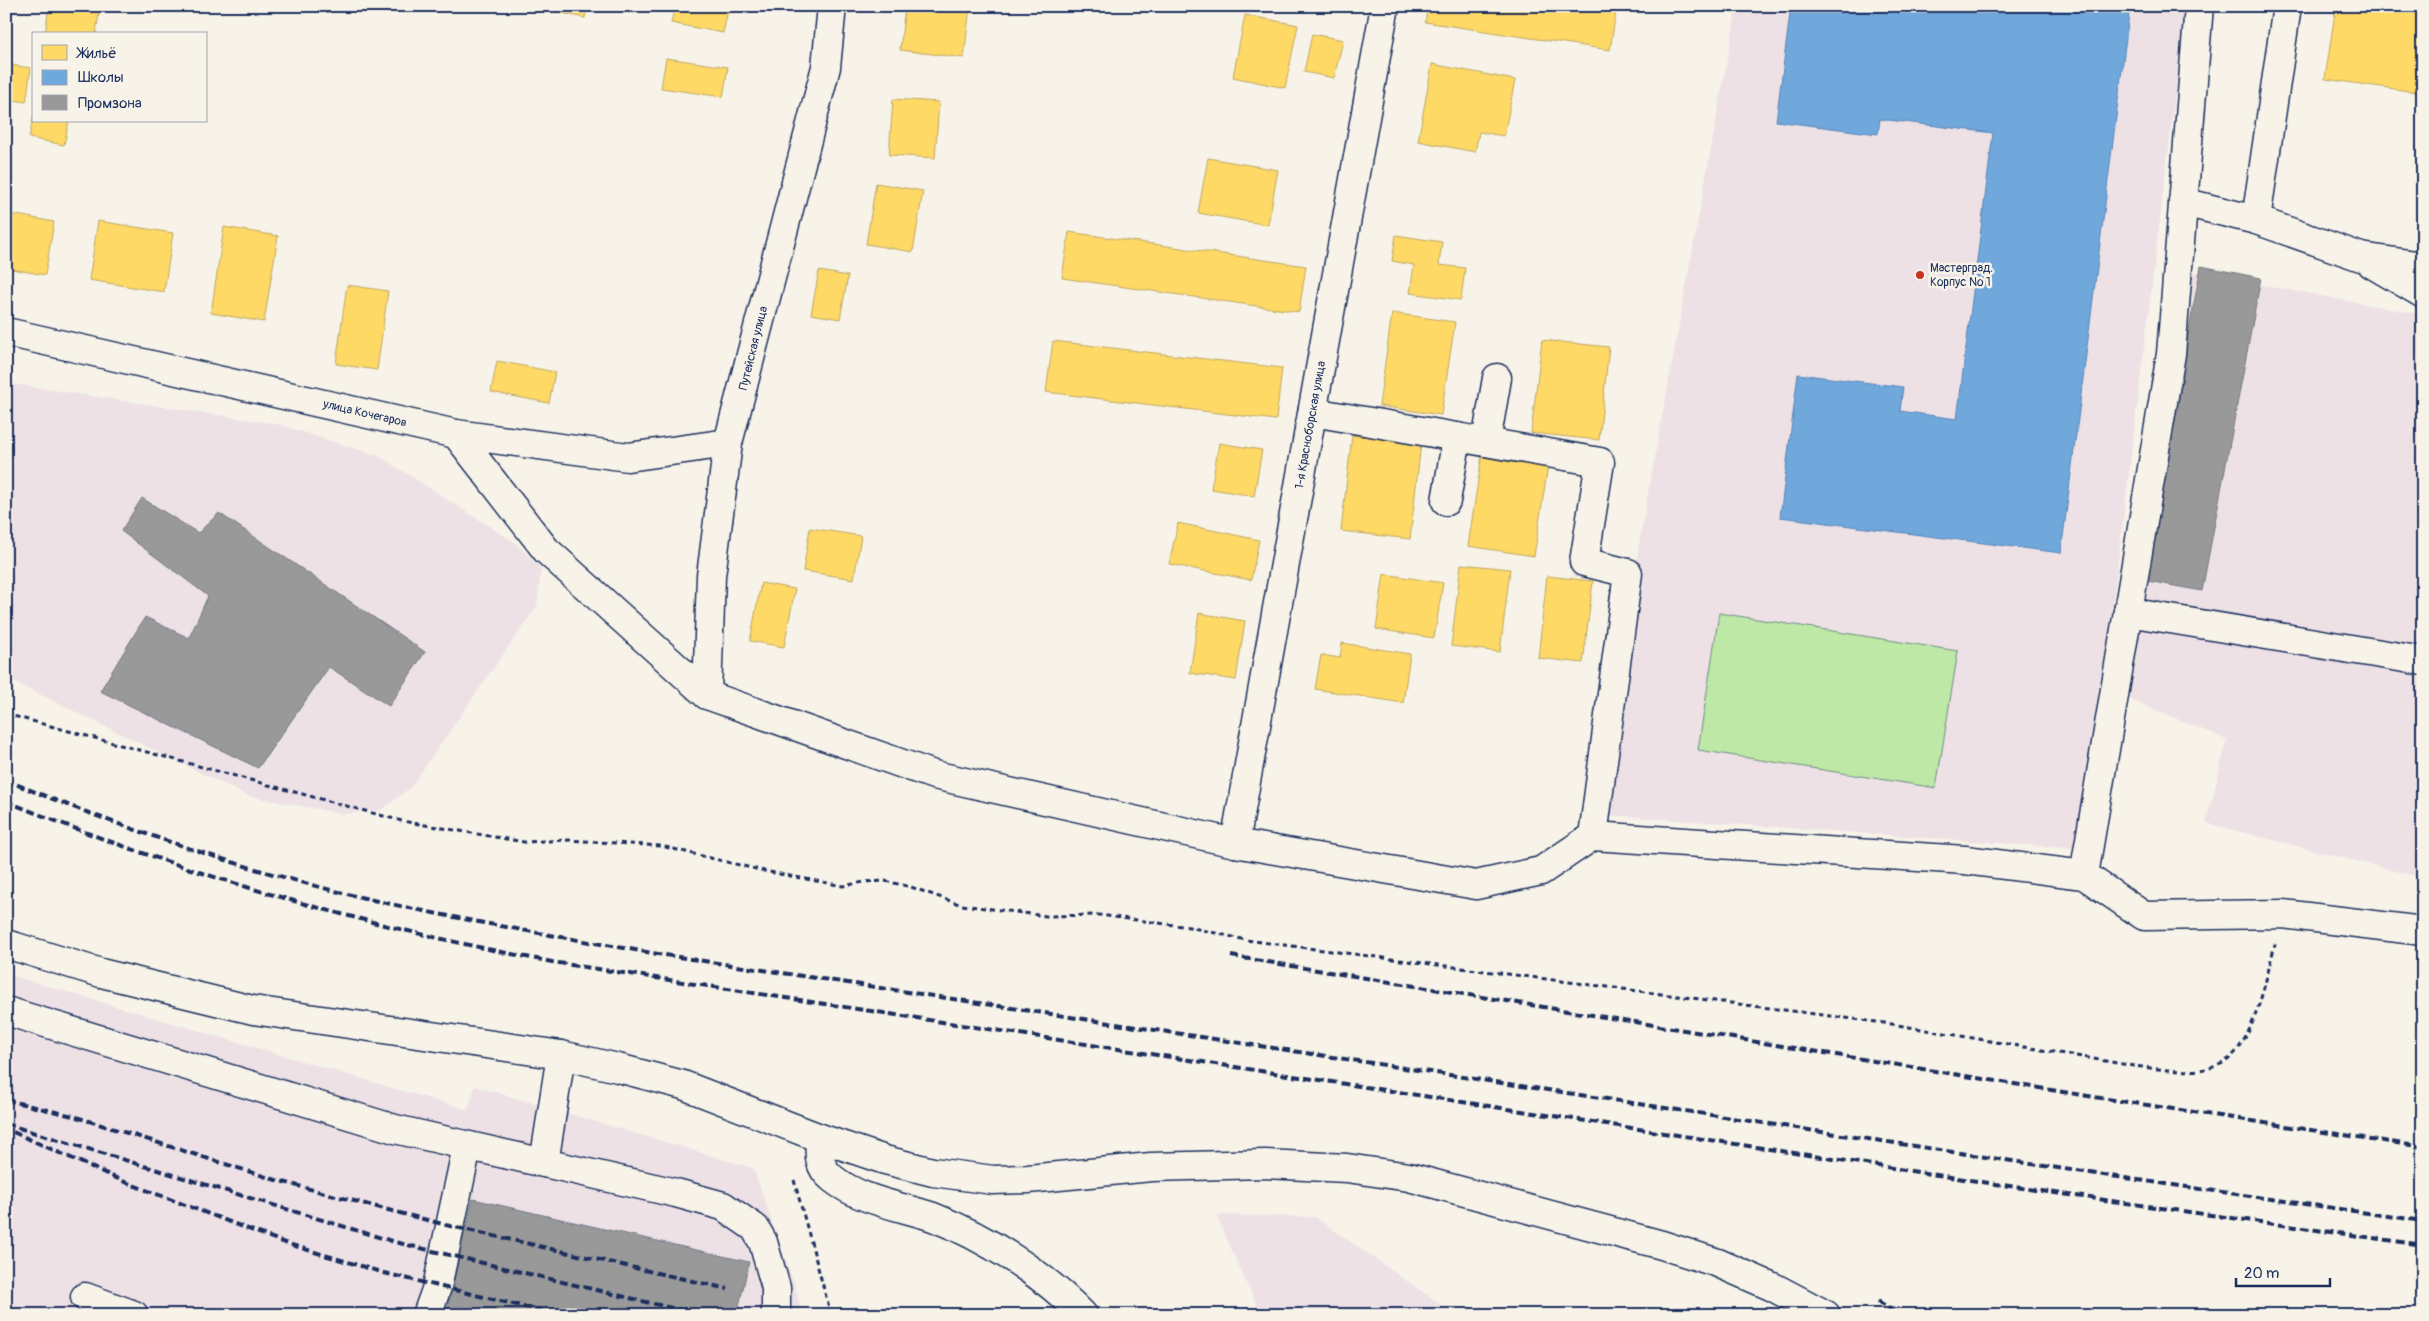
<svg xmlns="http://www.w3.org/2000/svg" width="2429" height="1321" font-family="Pangolin,sans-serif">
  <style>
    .built { fill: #ede1e6 }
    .green { fill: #bde8a5; stroke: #6c8c82 }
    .homes { fill: #ffd966; stroke: #bba664 }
    .schools { fill: #6fa8dc; stroke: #5684b6 }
    .industry { fill: #999; stroke: #737987 }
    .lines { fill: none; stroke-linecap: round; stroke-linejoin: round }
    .minor-casing { stroke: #1b2f5e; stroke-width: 31 }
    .path { stroke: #1b2f5e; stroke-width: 3; stroke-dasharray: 5 4; stroke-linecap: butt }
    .minor { stroke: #f7f3e8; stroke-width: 28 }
    .rail { stroke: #1b2f5e; stroke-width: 4; stroke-dasharray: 8 4; stroke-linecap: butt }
    .poi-dot { fill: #c8321e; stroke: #f7f3e8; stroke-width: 2 }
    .labels { text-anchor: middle; stroke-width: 5; stroke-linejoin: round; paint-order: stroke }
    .poi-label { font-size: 12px; fill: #1b2f5e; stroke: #f7f3e8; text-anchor: start }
    .street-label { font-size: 12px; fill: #1b2f5e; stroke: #f7f3e8 }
  </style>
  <rect width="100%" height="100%" fill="#f7f3e8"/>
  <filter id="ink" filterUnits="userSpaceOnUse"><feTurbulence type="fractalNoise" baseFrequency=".02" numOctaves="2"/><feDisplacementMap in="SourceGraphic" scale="10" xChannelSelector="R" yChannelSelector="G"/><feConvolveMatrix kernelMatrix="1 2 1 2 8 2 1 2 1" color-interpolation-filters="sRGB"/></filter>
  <g filter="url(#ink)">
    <!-- built -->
    <g class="built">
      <polygon points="1737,6 2186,6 2083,849 1607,815 1639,544"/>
      <polygon points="2187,271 2423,315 2423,878 2206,823 2227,740 2122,696"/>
      <polygon points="6,383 277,424 379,456 514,542 541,568 537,606 410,788 381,810 343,814 248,796 6,678"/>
      <polygon points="6,974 468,1110 475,1086 753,1168 794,1283 803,1315 6,1315"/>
      <polygon points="1216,1215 1315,1217 1456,1315 1261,1315"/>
    </g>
    <!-- green -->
    <polygon class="green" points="1719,613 1958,651 1936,788 1698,750"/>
    <!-- homes -->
    <g class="homes">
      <polygon points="49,6 122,6 121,10 100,6 96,34 45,34"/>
      <polygon points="529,6 587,6 585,18"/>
      <polygon points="675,6 729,6 723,33 671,23"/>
      <polygon points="905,6 970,6 964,58 900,50"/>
      <polygon points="1428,6 1617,6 1610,50 1425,22"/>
      <polygon points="2336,6 2423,6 2423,93 2325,79"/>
      <polygon points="1245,15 1298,25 1285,88 1233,77"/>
      <polygon points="1312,34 1343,40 1334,78 1304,72"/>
      <polygon points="666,58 728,67 723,97 661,88"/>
      <polygon points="1432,64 1515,80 1504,136 1479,132 1475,152 1418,141"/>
      <polygon points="10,65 31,68 26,102 6,99"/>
      <polygon points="893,99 939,102 935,158 889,155"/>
      <polygon points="34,114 34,121 69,121 64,145 29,138"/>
      <polygon points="1208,158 1278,170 1268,225 1198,213"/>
      <polygon points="876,183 923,191 913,252 866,244"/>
      <polygon points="6,213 54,222 45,275 6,268"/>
      <polygon points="98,221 173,233 164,292 89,280"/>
      <polygon points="224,227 278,236 264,322 211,313"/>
      <polygon points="1069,232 1306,266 1299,312 1062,278"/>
      <polygon points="1396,235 1442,242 1439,265 1465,268 1461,300 1410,293 1414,265 1392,261"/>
      <polygon points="819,271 848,276 840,319 811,314"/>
      <polygon points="347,285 388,291 377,370 336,364"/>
      <polygon points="1392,313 1455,322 1441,415 1379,406"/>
      <polygon points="1542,340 1609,347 1599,440 1531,433"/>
      <polygon points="1053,341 1282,368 1276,420 1046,392"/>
      <polygon points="497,361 555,372 549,403 491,392"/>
      <polygon points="1352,435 1421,443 1410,539 1341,531"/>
      <polygon points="1219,443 1262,450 1254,496 1211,489"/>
      <polygon points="1482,455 1548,465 1534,556 1468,546"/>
      <polygon points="1178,523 1259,540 1251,580 1169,564"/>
      <polygon points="810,528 861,536 854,579 803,571"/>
      <polygon points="1461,564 1510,569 1500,652 1451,646"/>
      <polygon points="1384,574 1443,583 1434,638 1376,629"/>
      <polygon points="1547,576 1593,581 1583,663 1538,658"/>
      <polygon points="761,583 795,589 784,647 750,641"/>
      <polygon points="1199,613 1245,621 1236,680 1190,673"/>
      <polygon points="1342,643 1410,654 1403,703 1315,689 1321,655 1340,658"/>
    </g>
    <!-- schools -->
    <polygon class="schools" points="1791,6 2130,6 2061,553 1780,517 1798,374 1903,387 1900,411 1957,419 1993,133 1880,119 1878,134 1776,121"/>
    <!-- industry -->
    <g class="industry">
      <polygon points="2201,266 2261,278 2202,591 2142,580"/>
      <polygon points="142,498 198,533 219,513 425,652 389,706 329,667 258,768 100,691 145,617 189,638 208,596 121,531"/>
      <polygon points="473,1199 749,1262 737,1315 470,1315 447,1309"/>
    </g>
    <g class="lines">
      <defs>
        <g id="minor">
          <polyline points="2287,6 2256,220 2361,257 2423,266"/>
          <polyline points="2183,202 2256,220"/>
          <polyline points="2372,264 2423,294"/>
          <polyline points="6,332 456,434 628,457 728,443"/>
          <polyline points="1313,412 1600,462 1584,562 1628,573 1593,836"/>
          <polyline points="456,434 546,550 707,695 934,775 1235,843 1476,885 1541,871 1593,836 1965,860 2084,875 2144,916 2283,914 2423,931"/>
          <polyline points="1486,442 1497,378"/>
          <polyline points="1446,501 1457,437"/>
          <polyline points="2128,612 2423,661"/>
          <polyline points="707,695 711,576 728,443 826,67 832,6"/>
          <polyline points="1235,843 1385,6"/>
          <polyline points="2084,875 2171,354 2199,6"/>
          <polyline points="6,944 101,973 253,1010 561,1055 618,1068 683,1085 820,1138 885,1160 933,1172 993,1180 1028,1179 1151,1167 1265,1164 1347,1168 1409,1177 1662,1245 1718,1263 1773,1287 1826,1315"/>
          <polyline points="6,1011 395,1129 676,1193 723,1206 755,1228 763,1242 776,1288 776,1315"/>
          <path d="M820,1138c-1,18 -2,29 13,41 28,22 68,27 100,38 52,20 112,58 150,98"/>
          <polyline points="544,1163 561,1055"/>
          <polyline points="85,1297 134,1315"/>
          <polyline points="427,1315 437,1287 467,1147"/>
        </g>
      </defs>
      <!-- minor casing -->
      <use href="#minor" class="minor-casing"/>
      <!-- path -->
      <g class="path">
        <path d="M6,714l396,107 122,21 45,-2 92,6 103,25 79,15 21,-4 21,-1 26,6 51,18 84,11 53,-1 90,12 57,13 646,84 242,42c27,3 61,10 87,-2 33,-16 45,-87 54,-120"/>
        <polyline points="794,1180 831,1315"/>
      </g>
      <!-- minor -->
      <use href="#minor" class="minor"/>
      <!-- rail -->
      <g class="rail">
        <path d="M6,780c110,46 225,85 341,114 101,24 203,41 305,59l1445,221 326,47"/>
        <path d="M6,801c177,73 358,125 546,161l1496,230 375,53"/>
        <polyline points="1231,956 2088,1096 2423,1147"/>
        <polyline points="6,1100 73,1116 276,1180 377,1207 450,1226 728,1289"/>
        <polyline points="6,1124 395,1242 701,1315"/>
        <polyline points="13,1132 125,1182 285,1243 384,1273 559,1315"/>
        <polyline points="1878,1301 1898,1315"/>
        <polyline points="6,1308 22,1315"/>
      </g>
    </g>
  </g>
  <!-- markers -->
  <circle class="poi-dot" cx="1920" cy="275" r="5"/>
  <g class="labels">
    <!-- poi labels -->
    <g class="poi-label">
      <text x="1930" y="272">Мастерград.<tspan x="1930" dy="14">Корпус № 1</tspan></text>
    </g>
    <!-- street labels -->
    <g class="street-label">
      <text transform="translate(753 348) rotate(-76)" y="4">Путейская улица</text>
      <text transform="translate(365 413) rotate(13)" y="4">улица Кочегаров</text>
      <text transform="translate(1310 425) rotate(-80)" y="4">1-я Красноборская улица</text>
    </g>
  </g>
  <!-- margin -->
  <rect width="2429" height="1321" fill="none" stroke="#f7f3e8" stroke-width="25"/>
  <rect x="12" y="12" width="2404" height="1296" fill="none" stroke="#1b2f5e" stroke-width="2" filter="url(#ink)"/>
  <!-- legend -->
  <rect x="32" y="32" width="175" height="90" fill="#f7f3e8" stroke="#9fa5b1"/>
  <rect x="42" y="45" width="25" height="15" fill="#ffd966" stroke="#9fa5b1"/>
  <text x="78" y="58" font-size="15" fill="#1b2f5e">Жильё</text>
  <rect x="42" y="70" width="25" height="15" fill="#6fa8dc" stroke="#9fa5b1"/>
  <text x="78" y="82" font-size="15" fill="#1b2f5e">Школы</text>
  <rect x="42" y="95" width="25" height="15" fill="#999999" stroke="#9fa5b1"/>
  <text x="78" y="108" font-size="15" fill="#1b2f5e">Промзона</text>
  <!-- scale -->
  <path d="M2236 1278v8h94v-8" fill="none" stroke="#1b2f5e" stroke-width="2.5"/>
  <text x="2244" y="1278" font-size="15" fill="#1b2f5e" stroke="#f7f3e8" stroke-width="4" paint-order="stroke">20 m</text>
</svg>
